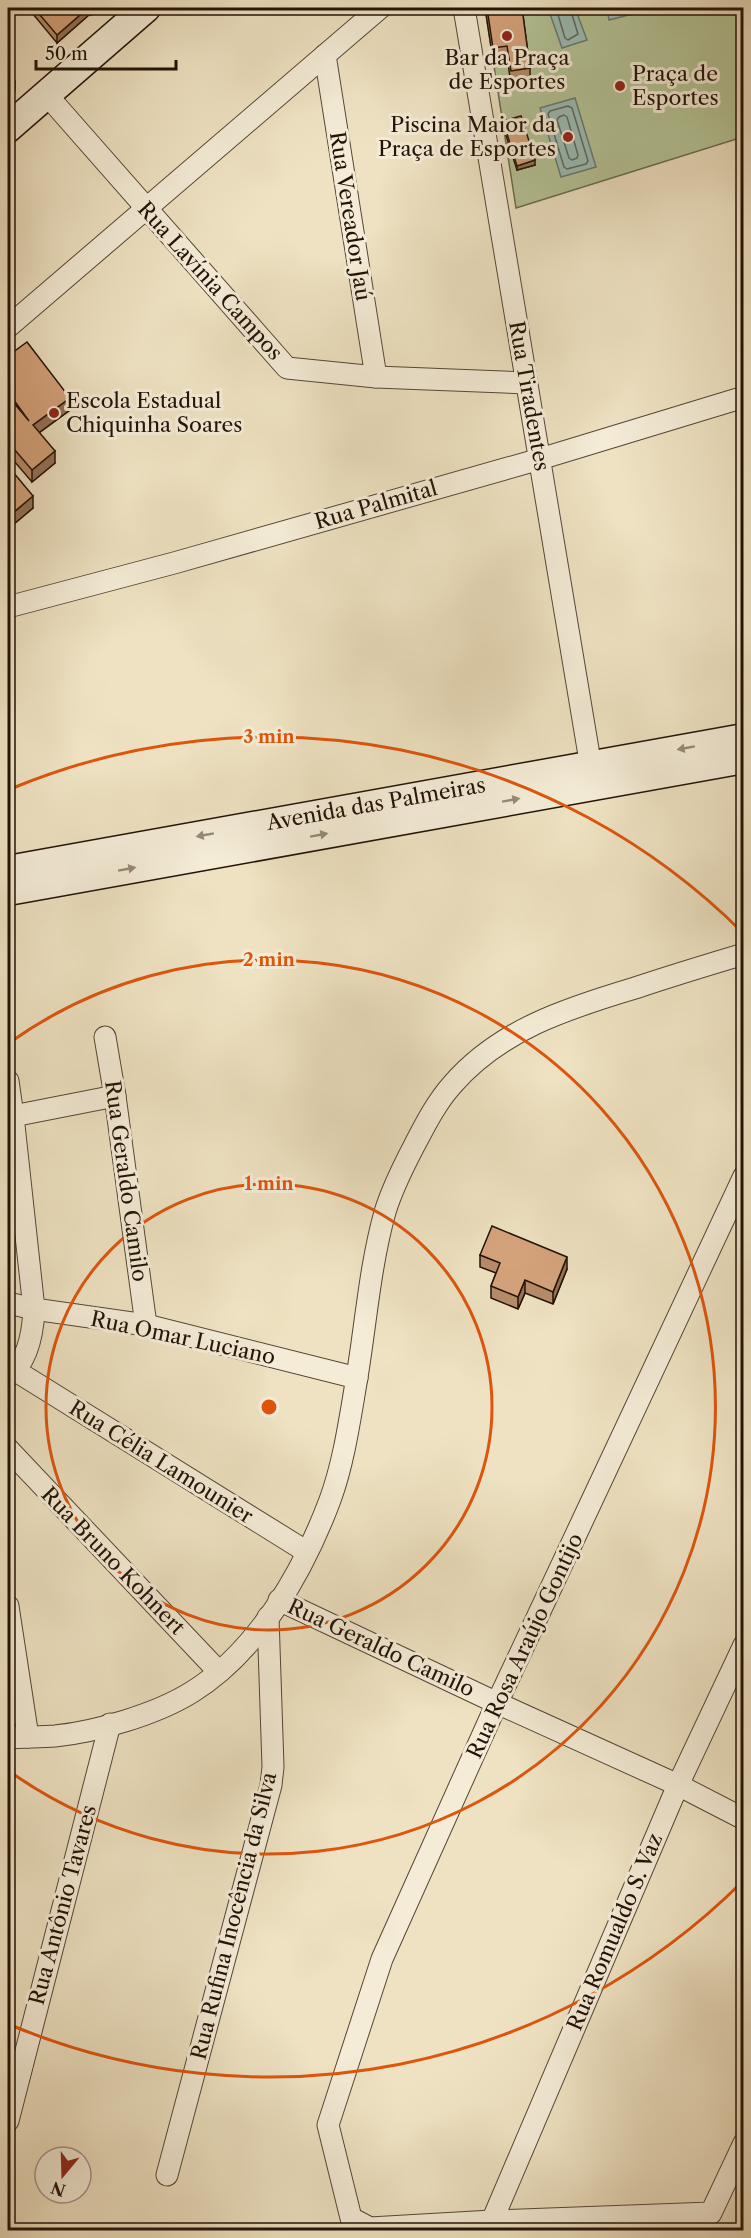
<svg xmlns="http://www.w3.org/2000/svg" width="751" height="2238" font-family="'Libre Caslon Text',serif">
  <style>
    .green { fill: #b4c497; stroke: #6b6b4f; stroke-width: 1.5 }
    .water { fill: #9abdb7; stroke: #6a7971; stroke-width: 1.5 }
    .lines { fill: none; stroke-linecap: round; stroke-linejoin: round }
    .shore { stroke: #5e685f; stroke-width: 1.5 }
    .minor-casing { stroke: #554636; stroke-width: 23 }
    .secondary-casing { stroke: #221207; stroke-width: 31 }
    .minor { stroke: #f4ecd7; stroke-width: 21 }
    .secondary { stroke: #f4ecd7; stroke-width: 28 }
    .wall { fill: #b78c6b; stroke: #221207; stroke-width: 1.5 }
    .shaded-wall { fill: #957257; stroke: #221207; stroke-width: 1.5 }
    .building { fill: #d5a37c; stroke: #221207; stroke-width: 1.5 }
    .oneway { fill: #968a79 }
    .ring { fill: none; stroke: #de550c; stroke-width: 3 }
    .poi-dot { fill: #8f2418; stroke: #f4ecd7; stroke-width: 2 }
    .labels { text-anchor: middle; stroke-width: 6; stroke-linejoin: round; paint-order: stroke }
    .poi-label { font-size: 21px; fill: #221207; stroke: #f4ecd7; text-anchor: start }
    .street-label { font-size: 21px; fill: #221207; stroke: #f4ecd7 }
    .centre { fill: #de550c; stroke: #f4ecd7; stroke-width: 3 }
    .ring-label { font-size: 18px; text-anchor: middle; font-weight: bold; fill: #de550c; stroke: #f4ecd7; stroke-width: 6; stroke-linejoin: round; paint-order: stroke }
  </style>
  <rect width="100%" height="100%" fill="#eee2c2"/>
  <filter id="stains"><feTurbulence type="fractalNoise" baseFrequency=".00333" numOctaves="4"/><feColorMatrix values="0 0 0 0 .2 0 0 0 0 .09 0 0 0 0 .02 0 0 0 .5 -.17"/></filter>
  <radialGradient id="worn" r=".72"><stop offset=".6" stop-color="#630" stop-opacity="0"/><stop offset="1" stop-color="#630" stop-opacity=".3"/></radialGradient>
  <!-- green -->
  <polygon class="green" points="485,8 743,8 743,137 516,208"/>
  <!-- water -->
  <g class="water">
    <polygon points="558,8 575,8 587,40 562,48 549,11"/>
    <polygon points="607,8 649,8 648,10 609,20"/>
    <polygon points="575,98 596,167 561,177 540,108"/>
  </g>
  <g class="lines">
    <!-- shore -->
    <g class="shore">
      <polyline points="556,8 565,38 568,40 578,34 570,8"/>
      <polygon points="568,106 572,108 588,161 586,164 567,169 564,167 548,114 550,111"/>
      <polygon points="564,115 567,117 578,155 577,158 572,160 569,158 557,120 559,117"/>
    </g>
    <defs>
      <g id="minor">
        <polyline points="464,8 593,779"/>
        <polyline points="325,55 376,377"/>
        <polyline points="46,94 287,368 376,377 527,383"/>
        <polyline points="8,327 380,8"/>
        <polyline points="8,607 174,563 540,459 744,397"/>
        <polyline points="105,1037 115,1096 146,1325"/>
        <path d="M8,1081l5,35 21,193c-1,23 -6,53 -26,67"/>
        <polyline points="8,1117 115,1096"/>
        <polyline points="744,1176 497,1703 382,1959 328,2125 351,2218 370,2228 492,2221 711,2213 744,2143"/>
        <polyline points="8,1303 34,1309 146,1325 357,1378"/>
        <polyline points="16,1371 307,1552"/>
        <polyline points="8,1449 219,1672"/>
        <polyline points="279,1600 497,1703 678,1785 744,1819"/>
        <polyline points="8,1606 28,1737"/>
        <path d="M8,1738c15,-1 32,-1 47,-2 41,-4 102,-22 137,-44 66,-41 111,-120 138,-192 14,-38 20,-82 27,-123 9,-55 13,-111 28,-165 7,-23 18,-45 29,-66 11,-21 22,-43 38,-61 47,-55 116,-77 183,-97 36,-12 72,-23 109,-34"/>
        <polyline points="8,2121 110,1724"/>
        <polyline points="167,2175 271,1785 273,1767 268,1617"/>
        <polyline points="492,2221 678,1785 744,1645"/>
      </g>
      <g id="secondary">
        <polyline points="8,128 146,8"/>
        <polyline points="8,870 744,738"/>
        <polyline points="8,891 744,759"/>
      </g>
    </defs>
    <!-- minor casing -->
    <use href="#minor" class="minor-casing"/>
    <!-- secondary casing -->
    <use href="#secondary" class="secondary-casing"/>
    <!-- minor -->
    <use href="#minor" class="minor"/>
    <!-- secondary -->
    <use href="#secondary" class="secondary"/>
  </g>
  <!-- wall -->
  <g class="wall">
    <polygon points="28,8 100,8 91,15 90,14 57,43"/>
    <polygon points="486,8 522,8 530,68 530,80 511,83 507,58 493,60 486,14"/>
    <polygon points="503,121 535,165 517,170 503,126"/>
    <polygon points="8,356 70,410 39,433 55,463 32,482 8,454"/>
    <polygon points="8,466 33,508 14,524 8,517"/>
    <polygon points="480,1255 567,1269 553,1304 525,1293 518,1309 491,1298 491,1286 496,1273 480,1267"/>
  </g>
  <!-- shaded-wall -->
  <g class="shaded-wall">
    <polygon points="88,8 90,8 90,14 57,43 57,35"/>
    <polygon points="95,8 100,8 91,15 91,11"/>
    <polygon points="15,82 15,91 8,97 8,89"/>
    <polygon points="535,160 535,165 517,170 517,166"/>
    <polygon points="70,398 70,410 33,437 33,425"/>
    <polygon points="55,451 55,463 32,482 32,470"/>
    <polygon points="33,496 33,508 14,524 14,512"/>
    <polygon points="567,1257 567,1269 553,1304 553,1292"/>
    <polygon points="525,1280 525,1293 518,1309 518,1297"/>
  </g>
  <!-- building -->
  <g class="building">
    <polygon points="34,8 88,8 57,35"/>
    <polygon points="487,8 522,8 530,68 511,71 507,46 493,48"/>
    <polygon points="8,73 15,82 8,89"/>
    <polygon points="521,116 535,160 517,166 503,121"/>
    <polygon points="27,342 70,398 33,425 55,451 32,470 8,442 8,396 29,421 8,392 8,356"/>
    <polygon points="8,466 33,496 14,512 8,505"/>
    <polygon points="492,1226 567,1257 553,1292 525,1280 518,1297 491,1286 500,1263 480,1255"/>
  </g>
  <!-- one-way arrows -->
  <defs><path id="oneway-solid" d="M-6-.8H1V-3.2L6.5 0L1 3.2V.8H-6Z" transform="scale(1.5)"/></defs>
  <g class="oneway">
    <use href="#oneway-solid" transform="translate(686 748) rotate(170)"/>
    <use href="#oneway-solid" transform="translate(511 800) rotate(-10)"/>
    <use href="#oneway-solid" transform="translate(205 835) rotate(170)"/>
    <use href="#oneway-solid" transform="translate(319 835) rotate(-10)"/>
    <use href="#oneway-solid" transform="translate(127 869) rotate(-10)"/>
  </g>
  <!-- distance rings -->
  <g class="ring">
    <circle cx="269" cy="1407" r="223"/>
    <path d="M9 1043A447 447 0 1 1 9 1771"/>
    <path d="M743 1881A670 670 0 0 1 13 2026M13 788A670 670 0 0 1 743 933"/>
  </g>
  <!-- markers -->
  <g class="poi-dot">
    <circle cx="507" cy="36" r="6"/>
    <circle cx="620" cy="86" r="6"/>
    <circle cx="568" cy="137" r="6"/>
    <circle cx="54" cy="413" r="6"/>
  </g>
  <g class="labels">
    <!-- poi labels -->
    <g class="poi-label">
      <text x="507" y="65" text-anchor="middle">Bar da Praça<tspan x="507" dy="24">de Esportes</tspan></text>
      <text x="632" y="81">Praça de<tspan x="632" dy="24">Esportes</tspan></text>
      <text x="556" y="132" text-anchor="end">Piscina Maior da<tspan x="556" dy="24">Praça de Esportes</tspan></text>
      <text x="66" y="408">Escola Estadual<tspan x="66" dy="24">Chiquinha Soares</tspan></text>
    </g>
    <!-- street labels -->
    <g class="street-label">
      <text transform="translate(350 216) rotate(81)" y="7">Rua Vereador Jaú</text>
      <text transform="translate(210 281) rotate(48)" y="7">Rua Lavínia Campos</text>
      <text transform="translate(529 396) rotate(80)" y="7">Rua Tiradentes</text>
      <text transform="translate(376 505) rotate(-16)" y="7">Rua Palmital</text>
      <text transform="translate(376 804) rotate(-10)" y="7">Avenida das Palmeiras</text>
      <text transform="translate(126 1181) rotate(82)" y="7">Rua Geraldo Camilo</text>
      <text transform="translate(183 1338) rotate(12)" y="7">Rua Omar Luciano</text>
      <text transform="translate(161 1462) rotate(32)" y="7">Rua Célia Lamounier</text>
      <text transform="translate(113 1561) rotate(46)" y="7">Rua Bruno Kohnert</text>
      <text transform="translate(525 1646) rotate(-65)" y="7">Rua Rosa Araújo Gontijo</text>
      <text transform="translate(381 1648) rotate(25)" y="7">Rua Geraldo Camilo</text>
      <text transform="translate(63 1905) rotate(-75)" y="7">Rua Antônio Tavares</text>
      <text transform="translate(234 1916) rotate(-76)" y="7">Rua Rufina Inocência da Silva</text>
      <text transform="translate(615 1932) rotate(-67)" y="7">Rua Romualdo S. Vaz</text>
    </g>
  </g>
  <circle cx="269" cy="1407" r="9" class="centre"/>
  <g class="ring-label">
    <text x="269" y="743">3 min</text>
    <text x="269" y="966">2 min</text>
    <text x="269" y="1190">1 min</text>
  </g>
  <!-- margin -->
  <rect width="751" height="2238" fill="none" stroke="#eee2c2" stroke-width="30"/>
  <rect x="9" y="9" width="733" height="2220" fill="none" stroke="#221207" stroke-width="3"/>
  <rect x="15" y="15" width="721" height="2208" fill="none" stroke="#221207" stroke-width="1.5"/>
  <!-- north arrow -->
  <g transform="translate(63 2175) rotate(199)"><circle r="28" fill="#f4ecd7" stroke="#a09584" stroke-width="1.5"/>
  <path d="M0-4.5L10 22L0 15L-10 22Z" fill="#8f2418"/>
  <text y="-9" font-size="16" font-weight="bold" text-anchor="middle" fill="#221207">N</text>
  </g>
  <!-- scale -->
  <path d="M36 60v9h140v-9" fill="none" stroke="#221207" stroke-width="3"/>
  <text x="45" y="60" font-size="18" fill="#221207" stroke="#f4ecd7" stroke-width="4.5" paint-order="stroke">50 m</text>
  <rect width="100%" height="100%" filter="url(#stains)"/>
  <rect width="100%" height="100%" fill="url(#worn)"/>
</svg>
